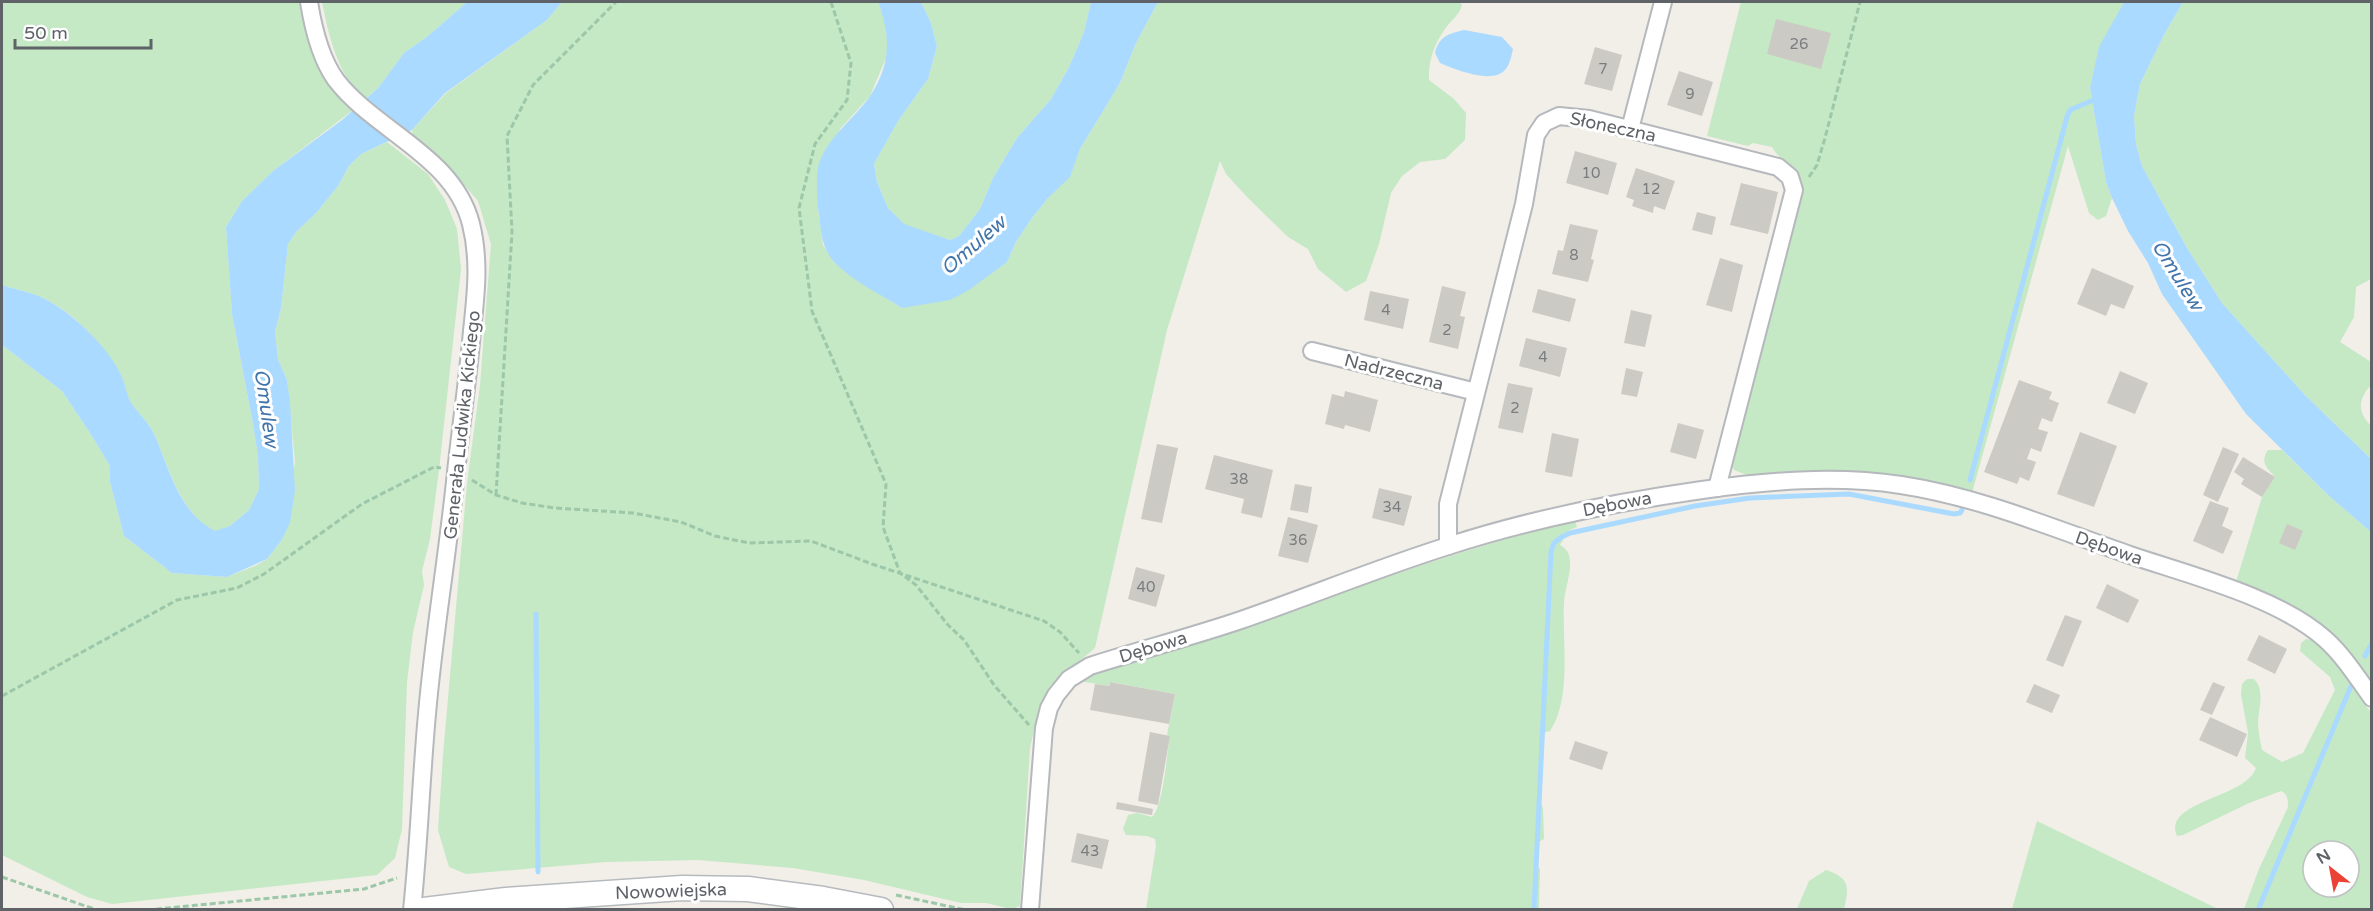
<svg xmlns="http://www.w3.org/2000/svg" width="2373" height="911" font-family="'Varela Round',sans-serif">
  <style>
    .green { fill: #c5e8c5; fill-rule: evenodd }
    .water { fill: #aadaff }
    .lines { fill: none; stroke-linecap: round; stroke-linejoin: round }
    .stream { stroke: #aadaff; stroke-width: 5 }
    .building { fill: #cccac5 }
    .minor-casing { stroke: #b5b8bc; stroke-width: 20 }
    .secondary-casing { stroke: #b6babf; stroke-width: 27 }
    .path { stroke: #9cc7a9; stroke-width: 3; stroke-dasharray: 6 3; stroke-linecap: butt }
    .minor { stroke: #fff; stroke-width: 16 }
    .secondary { stroke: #fff; stroke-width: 24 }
    .labels { text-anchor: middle; stroke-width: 6; stroke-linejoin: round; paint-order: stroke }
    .number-label { font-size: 15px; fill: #7a7d7f }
    .street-label { font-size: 18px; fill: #5f6368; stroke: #fff }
    .water-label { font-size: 20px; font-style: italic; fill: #4174aa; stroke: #fff }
  </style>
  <rect width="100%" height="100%" fill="#f1efe8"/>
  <!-- green -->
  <g class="green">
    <path d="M2,2h299l23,72 29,36 -80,61 -31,30 -16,26 6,87 21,110 5,32 1,33 -10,21 -19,16 -15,6c-35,-20 -45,-61 -60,-96 -6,-15 -19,-24 -26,-37 -4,-8 -5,-18 -9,-26 -18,-29 -44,-59 -75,-74 -13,-7 -29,-9 -43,-14z"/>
    <path d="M322,2h145l-39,34 -24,17 -26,35 -13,11c-28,-24 -36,-63 -43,-97z"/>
    <path d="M562,2h316l8,22 2,29 -18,43 -30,33 -22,56v24l5,36 11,17 22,17 46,29 105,-46 9,-20 16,-24 16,-20 22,-22 10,-27 40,-66 16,-40 22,-41h302l2,3c-3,11 -11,15 -17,24 -11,15 -17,33 -16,51l25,19 12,14 -1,27 -20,19 -25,3 -18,14 -11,17 -12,51 -13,37 -20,11 -28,-23 -10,-20 -20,-12 -40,-39 -22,-24 -6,-13 -53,169 -72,318 -45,38 -11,22 -9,40 -10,158 -9,3 -25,-6h-25l-97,-23 -71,-12 -95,-8 -92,2 -140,12 -17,-7 -11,-37 5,-75 24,-272 13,-98 11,-141 -13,-43 -26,-30 -39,-34 -1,-7 34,-37 101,-73z"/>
    <polygon points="921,2 1091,2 1084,32 1069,67 1051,99 1017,138 993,178 980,209 959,236 950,240 904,225 888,208 877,182 874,164 898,121 928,79 937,46 931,23"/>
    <path d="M1741,2h383l-34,86 16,94 6,16 -6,18 -8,4 -9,-7 -21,-67 -96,347 -112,-20 -113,2 -13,-5 -3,-7 72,-277c-8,-26 -22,-22 -31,-39l-19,-4 -5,3 -41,-10z"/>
    <path d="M2183,2h188v277l-15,8 -2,30 -14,25 31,20v23c-13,14 -14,27 0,41v33l-67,-65 -82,-91 -35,-55 -45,-82 -6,-22 -2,-28 6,-32 24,-49z"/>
    <polygon points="387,142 428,174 445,200 457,229 461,269 439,470 430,539 422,571 424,585 413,632 407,682 402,829 395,858 377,875 112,904 87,897 2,855 2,345 62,391 92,436 110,466 110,482 124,536 172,573 227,577 257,565 267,559 281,541 295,462 287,380 278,359 275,332 281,308 288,244 296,232 317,212 338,186 349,166 361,154"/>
    <path d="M2268,450h14l47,46 42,36v148c-18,-23 -38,-49 -64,-65 -22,-13 -47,-23 -71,-33l26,-85 13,-20c-9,-10 -15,-15 -7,-27z"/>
    <path d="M1575,521l2,6 -8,3 -9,15c4,2 7,5 9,10 4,15 -4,32 -5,47 -2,39 8,96 -14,129l-8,2 -3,68 4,7 1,31 -7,4 -1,23 4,3 -1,40h-393l10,-63 -1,-7 -8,-3 -21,-1 -3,-6 5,-14 9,-2 15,4c11,-10 15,-63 18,-81l-3,-1 8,-41 -64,-12 -1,4 -31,-5 9,-6c56,-19 114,-33 170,-53 105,-36 209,-76 317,-101z"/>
    <path d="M2306,639l9,1 24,25 32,48v196h-127l15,-40 29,-62c0,-7 0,-13 -7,-16l-32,12 -66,32 -6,1c-15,-35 68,-37 79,-68l-11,-10 3,-25 -7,-39 1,-10 5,-5h7c11,11 5,28 4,42 0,10 2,20 4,29l20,12 21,-9 32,-63 -5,-13 -30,-26 1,-8zM2313,851h36v36h-36z"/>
    <polygon points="2037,821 2218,909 2012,909"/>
    <path d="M1826,870c24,8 23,17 18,39h-47l12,-28z"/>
  </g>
  <!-- water -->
  <g class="water">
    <path d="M467,2h95l-15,18 -102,73 -33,37 -51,24 -12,12 -11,20 -21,26 -21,20 -8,12 -7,64 -6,24 3,27 9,21 3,23 5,87 -5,33 -9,18 -14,18 -40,18 -55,-4 -48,-37 -14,-54v-16l-18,-30 -30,-45 -60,-46v-60c14,5 30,7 43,14 27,13 65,50 77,78 3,7 4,15 7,22 7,13 20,22 26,37 15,35 24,76 60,95l15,-5 19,-16 10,-21 -1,-33 -5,-32 -21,-110 -6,-87 16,-26 31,-30 69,-51 36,-32 26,-35 24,-17z"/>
    <path d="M878,2h43l10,21 6,23 -9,33 -30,42 -24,43 3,18 11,26 16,16 46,16 9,-4 21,-27 13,-31 24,-40 34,-39 18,-32 15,-35 7,-30h67l-22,41 -16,40 -40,66 -10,28 -22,21 -16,20 -16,24 -9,20 -38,28 -19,10 -48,8c-22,-14 -50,-27 -68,-46 -12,-14 -13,-29 -15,-47 -2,-12 -4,-43 1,-54 10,-26 34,-42 50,-65 21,-31 21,-60 8,-94z"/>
    <polygon points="2124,2 2183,2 2164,35 2140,84 2134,116 2136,144 2142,166 2187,248 2222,303 2304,394 2371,459 2371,532 2329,496 2246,414 2162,294 2148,263 2128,231 2112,198 2106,182 2090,88 2099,47"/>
    <path d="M1464,30l38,7 11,12c-2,8 -3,16 -9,22 -13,13 -50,-2 -64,-8l-5,-10c4,-16 12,-19 29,-23z"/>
  </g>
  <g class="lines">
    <!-- stream -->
    <g class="stream">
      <polyline points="1970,480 2067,117 2070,110 2091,101"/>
      <polyline points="536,614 538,872"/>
      <polyline points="2365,656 2372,643"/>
      <polyline points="1534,910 1551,552 1554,543 1560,538 1570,533 1695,506 1750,498 1849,494 1954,514 1960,513 1962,510"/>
      <polyline points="2258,910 2351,686"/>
    </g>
  </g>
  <!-- building -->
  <g class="building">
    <polygon points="1776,19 1831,33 1821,69 1767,54"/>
    <polygon points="1595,47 1622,55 1612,91 1584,84"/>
    <polygon points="1679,71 1713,82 1702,116 1667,105"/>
    <polygon points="1575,151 1617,163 1608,195 1566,183"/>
    <polygon points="1636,168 1675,181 1665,210 1654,206 1653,213 1632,206 1634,200 1626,197"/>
    <polygon points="1741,183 1778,192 1768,234 1730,225"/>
    <polygon points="1697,212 1716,217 1712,235 1692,230"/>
    <polygon points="1570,224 1598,230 1591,259 1594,260 1588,282 1552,274 1558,250 1563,251"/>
    <polygon points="1720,258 1743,265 1732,312 1706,305"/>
    <polygon points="2092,268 2134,286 2124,309 2111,304 2106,316 2077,304"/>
    <polygon points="1442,286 1466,292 1460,316 1465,317 1458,349 1429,342"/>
    <polygon points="1538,289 1576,299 1570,322 1532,312"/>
    <polygon points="1370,291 1409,299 1403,329 1364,320"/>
    <polygon points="1631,310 1652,315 1645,347 1624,343"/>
    <polygon points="1526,338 1567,348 1560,377 1519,366"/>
    <polygon points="1626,368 1643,372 1637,397 1621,394"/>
    <polygon points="2120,371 2148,383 2135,414 2107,403"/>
    <polygon points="2019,380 2052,392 2049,399 2059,403 2052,422 2042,418 2038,429 2048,432 2041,452 2031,448 2027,459 2036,462 2029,481 2020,477 2017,484 1984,472"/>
    <polygon points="1508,383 1533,388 1523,433 1498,428"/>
    <polygon points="1345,391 1378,400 1370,432 1345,425 1344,429 1325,424 1332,394 1344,397"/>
    <polygon points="1678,423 1704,430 1696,459 1670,452"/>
    <polygon points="2080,432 2117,446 2094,507 2057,494"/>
    <polygon points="1552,433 1579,439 1572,477 1545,472"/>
    <polygon points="1157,444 1178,448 1162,523 1141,519"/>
    <polygon points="2223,447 2239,454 2218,502 2203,495"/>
    <polygon points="1214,455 1273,470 1262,518 1241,513 1244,499 1205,489"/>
    <polygon points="2243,457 2275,477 2262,497 2241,484 2244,479 2234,472"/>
    <polygon points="1295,484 1312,487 1308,513 1290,510"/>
    <polygon points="1379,488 1412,496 1404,526 1372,518"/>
    <polygon points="2210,501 2229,508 2222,526 2233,531 2223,554 2193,541"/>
    <polygon points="1288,517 1318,525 1308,563 1278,556"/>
    <polygon points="2287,524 2303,531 2295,550 2279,543"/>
    <polygon points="1136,567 1165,575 1156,607 1128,599"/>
    <polygon points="2107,584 2139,600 2128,623 2096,608"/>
    <polygon points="2065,615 2082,621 2063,667 2046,660"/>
    <polygon points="2259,635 2287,649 2275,674 2247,660"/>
    <polygon points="1110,682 1175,694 1169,724 1090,710 1095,684 1110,686"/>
    <polygon points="2213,682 2225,687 2212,715 2200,710"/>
    <polygon points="2034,684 2060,695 2052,713 2026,702"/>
    <polygon points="2210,717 2247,734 2237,757 2199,740"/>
    <polygon points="1150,732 1170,736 1158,805 1138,801"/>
    <polygon points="1575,741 1608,752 1602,770 1569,759"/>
    <polygon points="1117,802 1153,809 1152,815 1116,809"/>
    <polygon points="1077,833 1109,840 1102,869 1071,862"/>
  </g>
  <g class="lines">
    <defs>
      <g id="minor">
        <path d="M309,2c4,25 11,56 27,78 39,51 118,76 135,144 9,36 5,70 1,107 -4,47 -11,94 -16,141 -8,81 -22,161 -29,242 -6,65 -8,131 -15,196"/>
        <polyline points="1630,129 1663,2"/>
        <polyline points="1312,351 1476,392"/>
        <polyline points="1448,546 1448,504 1524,204 1536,135 1544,123 1559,116 1589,119 1778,167 1790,177 1794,190 1717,488"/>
        <path d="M1030,910l14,-182 5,-20 7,-13 13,-16 21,-13c50,-16 101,-29 151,-46 69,-24 137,-52 207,-74 83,-27 169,-44 254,-56 66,-9 132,-15 199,-5 79,12 154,44 229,70 59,20 148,42 195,84 18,16 32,38 47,59"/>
      </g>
      <polyline id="secondary" points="424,910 506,900 682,888 748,889 823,899 881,910"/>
    </defs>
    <!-- minor casing -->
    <use href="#minor" class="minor-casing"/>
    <!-- secondary casing -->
    <use href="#secondary" class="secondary-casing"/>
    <!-- path -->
    <g class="path">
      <polyline points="831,2 851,63 847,100 815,144 799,208 812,311 886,484 883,527 900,573 916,585 948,625 964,640 994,685 1029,725"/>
      <polyline points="1809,177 1817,165 1825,138 1860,2"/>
      <polyline points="472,480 496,495 522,503 555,508 633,513 681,522 715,536 749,543 811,541 872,564 1044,621 1060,632 1079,653"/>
      <polyline points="496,495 512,232 507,136 533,85 616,2"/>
      <polyline points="2,696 177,600 237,588 264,574 362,504 434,467 441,468"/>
      <polyline points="2,877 97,910"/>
      <polyline points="896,895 966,910"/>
      <polyline points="147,910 364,889 397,878"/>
    </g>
    <!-- minor -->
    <use href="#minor" class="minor"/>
    <!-- secondary -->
    <use href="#secondary" class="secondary"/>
  </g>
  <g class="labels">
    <!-- number labels -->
    <g class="number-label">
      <text x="1799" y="49">26</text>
      <text x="1603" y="74">7</text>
      <text x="1690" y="99">9</text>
      <text x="1591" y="178">10</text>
      <text x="1651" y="194">12</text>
      <text x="1574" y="260">8</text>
      <text x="1386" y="315">4</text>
      <text x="1447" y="335">2</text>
      <text x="1543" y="362">4</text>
      <text x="1515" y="413">2</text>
      <text x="1239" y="484">38</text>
      <text x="1392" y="512">34</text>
      <text x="1298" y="545">36</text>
      <text x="1146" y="592">40</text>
      <text x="1090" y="856">43</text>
    </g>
    <!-- street labels -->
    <g class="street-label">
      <text transform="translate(1613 127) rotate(12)" y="6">Słoneczna</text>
      <text transform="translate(1394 372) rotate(14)" y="6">Nadrzeczna</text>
      <text transform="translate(462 425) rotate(-84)" y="6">Generała Ludwika Kickiego</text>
      <text transform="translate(1617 504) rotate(-11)" y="6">Dębowa</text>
      <text transform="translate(2109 548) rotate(19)" y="6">Dębowa</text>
      <text transform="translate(1153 647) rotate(-17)" y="6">Dębowa</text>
      <text transform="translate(671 891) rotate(-2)" y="6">Nowowiejska</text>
    </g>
    <!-- water labels -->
    <g class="water-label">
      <text transform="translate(973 245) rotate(-41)" y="7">Omulew</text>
      <text transform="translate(2178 275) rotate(58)" y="7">Omulew</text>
      <text transform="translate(267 408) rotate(82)" y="7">Omulew</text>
    </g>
  </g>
  <!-- border -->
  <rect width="2373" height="911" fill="none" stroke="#5f6368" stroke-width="6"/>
  <!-- north arrow -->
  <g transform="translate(2331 869) rotate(329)"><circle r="28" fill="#ffffff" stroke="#bfc1c3" stroke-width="1.5"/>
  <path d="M0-4.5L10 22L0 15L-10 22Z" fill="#ea4335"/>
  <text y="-9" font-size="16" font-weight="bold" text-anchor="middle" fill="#5f6368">N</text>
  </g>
  <!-- scale -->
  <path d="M15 39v9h136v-9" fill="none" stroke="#5f6368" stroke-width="3"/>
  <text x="24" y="39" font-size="18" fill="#5f6368" stroke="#ffffff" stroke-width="4.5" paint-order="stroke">50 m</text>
</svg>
